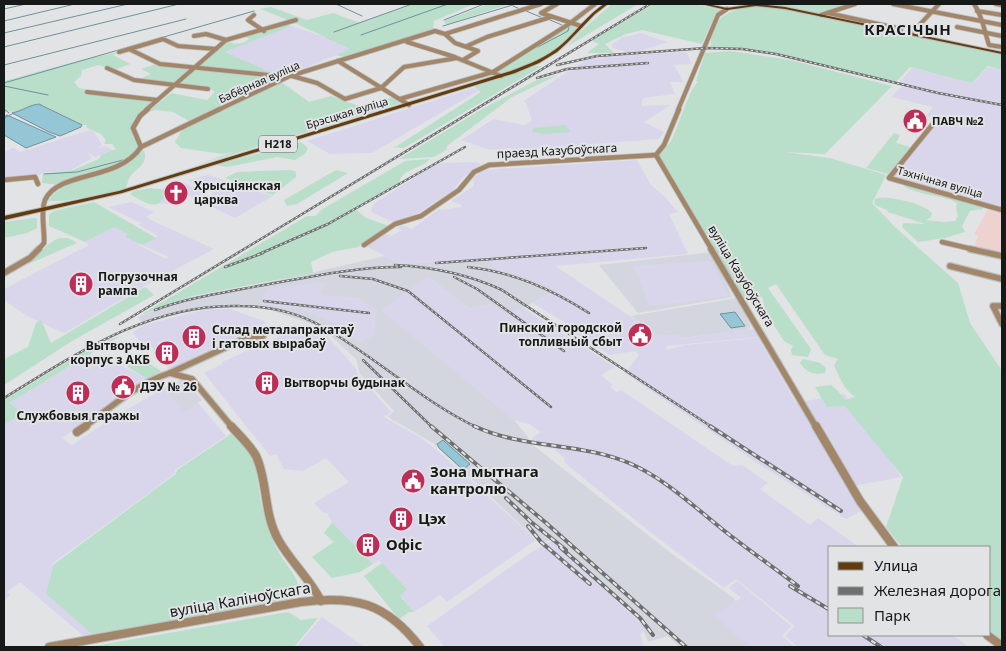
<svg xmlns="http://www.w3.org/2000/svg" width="1006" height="651" font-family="'Noto Sans',sans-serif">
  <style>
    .built { fill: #d4d6df }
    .industrial { fill: #d9d6ec }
    .education { fill: #edd2d0 }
    .green { fill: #b9deca }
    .water { fill: #94c6d5; stroke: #6e929c }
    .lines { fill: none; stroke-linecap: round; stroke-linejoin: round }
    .stream { stroke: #6e929c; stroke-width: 1 }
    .minor-far3-casing { stroke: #bdbebf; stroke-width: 5.5 }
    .minor-far2-casing { stroke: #bdbebf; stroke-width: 6 }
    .minor-far1-casing { stroke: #bdbebf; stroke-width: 8 }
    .minor-casing { stroke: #bdbebf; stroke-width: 10 }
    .major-casing { stroke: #bdbebf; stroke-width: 2 }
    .minor-far3 { stroke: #a1866a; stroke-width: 4 }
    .minor-far2 { stroke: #a1866a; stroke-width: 4.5 }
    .minor-far1 { stroke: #a1866a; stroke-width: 5.5 }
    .minor { stroke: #a1866a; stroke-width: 8 }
    .major { fill: #613c0c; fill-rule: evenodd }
    .rail-far1-casing { stroke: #6e6f6f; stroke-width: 2.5 }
    .rail-casing { stroke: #6e6f6f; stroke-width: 4 }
    .rail-far1 { stroke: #e2e3e4; stroke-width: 1; stroke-dasharray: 2.5; stroke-linecap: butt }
    .rail { stroke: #e2e3e4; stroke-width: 2; stroke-dasharray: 5; stroke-linecap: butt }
    .labels { text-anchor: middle; stroke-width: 4; stroke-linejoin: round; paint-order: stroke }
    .far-street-label { font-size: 11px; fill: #171818; stroke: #e2e3e4 }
    .far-poi-label { font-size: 11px; font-weight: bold; fill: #171818; stroke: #e2e3e4; text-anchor: start }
    .shield { fill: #e2e3e4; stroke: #545555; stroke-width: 1 }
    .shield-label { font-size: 11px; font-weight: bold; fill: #171818 }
    .street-label { font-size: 12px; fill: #171818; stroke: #e2e3e4 }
    .poi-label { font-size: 12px; font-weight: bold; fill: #171818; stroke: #e2e3e4; text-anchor: start }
    .far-district-label { font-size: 15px; font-weight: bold; letter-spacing: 1px; fill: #171818; stroke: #e2e3e4 }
    .near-poi-label { font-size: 15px; font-weight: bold; fill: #171818; stroke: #e2e3e4; text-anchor: start }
    .near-street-label { font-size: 15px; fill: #171818; stroke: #e2e3e4 }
  </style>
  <rect width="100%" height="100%" fill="#e2e3e4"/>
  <!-- built -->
  <g class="built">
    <polygon points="713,252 732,297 638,313 599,265"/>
    <polygon points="385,256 400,264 489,259 554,266 577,280 507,316 491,304 470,309 428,277 433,352 514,420 528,437 529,442 676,557 734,598 762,647 680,647 668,636 648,642 640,621 550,540 545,542 536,539 433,443 388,417 394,411 360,374 356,359 321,327 261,307 209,308 173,313 142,323 138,317 188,298 266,283"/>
    <polygon points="737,298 750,325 750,328 746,330 682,338 677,335 658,335 631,316"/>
    <polygon points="183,379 202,400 185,413 163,389"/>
  </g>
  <!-- industrial -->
  <g class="industrial">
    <polygon points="291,26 328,38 351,49 282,77 225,52"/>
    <polygon points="641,33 667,42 637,52 627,52 613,48 611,45 621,38"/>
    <polygon points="687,52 691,64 674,65 684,82 670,82 675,94 643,98 641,106 671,105 644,122 664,132 659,139 512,150 511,148 490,150 461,140 494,119 524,125 532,121 526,103 523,101 586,60 610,56"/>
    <polygon points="988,67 1002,70 1002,209 891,178 940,120 926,116 933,107 891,97 902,86 898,84 912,68 973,83"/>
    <polygon points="473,88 478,91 372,153 330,154 307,141"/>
    <polygon points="90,130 94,132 102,145 98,148 106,146 113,151 94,157 86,151 92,158 71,170 43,173 32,178 4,180 4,152 13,148 20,152"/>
    <polygon points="637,160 651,185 665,197 678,212 669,214 688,254 555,266 658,335 677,335 682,338 754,329 758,337 667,346 666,350 685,345 758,338 796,403 844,394 901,477 848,487 861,511 846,519 760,465 625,373 639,355 635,351 610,355 564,326 567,324 533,303 556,290 525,277 495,269 488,259 400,264 366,246 386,234 391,236 402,230 398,228 402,225 412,229 439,209 442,210 462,207 462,205 451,201 474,186 473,177 485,170"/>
    <polygon points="475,162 481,164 462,178 453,190 415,215 393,222 371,212 373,204 430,168 441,163"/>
    <polygon points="208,175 273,196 235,218 187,195 168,204 152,202 142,195 183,182 209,196 213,193 188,180"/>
    <polygon points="132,202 154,212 146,217 153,221 214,249 148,284 64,333 27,316 4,300 4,289 87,246 89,244 85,242 115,226 129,234 126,237 138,243 137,244 166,259 169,257 142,245 158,236 139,225 141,223 108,207"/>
    <polygon points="710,261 729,296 649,306 634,266"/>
    <polygon points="428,277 470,309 491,304 507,316 522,307 615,367 601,375 613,385 610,387 617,392 621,390 733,466 742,465 768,483 760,489 810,525 818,518 859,547 830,547 830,635 952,635 969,647 798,647 785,636 795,626 736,579 724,588 650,532 565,463 564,458 554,449 532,445 532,438 541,432 529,424 514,420 381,310"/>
    <polygon points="324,282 321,295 359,298 377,310 373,335 361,343 329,320 300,309 260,304 269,288"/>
    <polygon points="207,309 230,309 267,322 250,331 250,333 246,335 244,333 169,369 150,345 143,348 133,332 144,325"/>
    <polygon points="307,324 311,327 315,325 321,329 357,370 356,372 391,412 384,417 421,438 439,452 536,540 447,602 440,595 414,612 400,595 407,589 379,560 373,564 332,522 327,513 322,512 314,503 349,482 326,458 303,471 284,469 276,454 270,456 204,373 222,364 222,362"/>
    <polygon points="91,354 110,366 118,364 147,379 62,438 72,445 114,417 163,389 185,413 198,403 226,436 175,470 175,473 156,488 53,563 46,594 94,636 86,638 20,582 7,592 10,595 4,600 4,425 23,413 9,403"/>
    <polygon points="552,541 647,629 640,634 644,647 445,647 427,626 526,556 545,544"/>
    <polygon points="737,581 791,626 782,636 795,647 746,647 749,643 732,632 714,615 741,598 729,588"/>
    <polygon points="322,617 364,647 296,647"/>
  </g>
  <!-- education -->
  <polygon class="education" points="988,209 1002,213 1002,252 974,246 978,236 974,234"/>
  <!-- green -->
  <g class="green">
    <path d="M412,4h62l-40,17 -1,9 -89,27 -8,-2 14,-6c-30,-14 -59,-29 -90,-40l11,-2 36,13 26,-7 27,10z"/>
    <polygon points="488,4 509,4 446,25 444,21"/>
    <polygon points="612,4 638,4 568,46 580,32"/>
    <polygon points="653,4 694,4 721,10 714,17 702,44 642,30 626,34 605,44 614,53 587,53 599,44 592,41"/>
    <polygon points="748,4 852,4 821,14 788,7"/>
    <path d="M766,7l23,2 210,44 3,1v16l-14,-4 -16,17 -62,-16 -14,15 -120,-29 -4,1c-21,-2 -40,-7 -61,-7 -2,-35 27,-41 55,-40z"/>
    <path d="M285,24l6,2 -66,26 57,25 -83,-11 28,-25c7,4 16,4 22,-2l-4,-3z"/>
    <path d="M571,25l7,1c-7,8 -15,16 -23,23 -9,7 -48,29 -58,23z"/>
    <path d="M731,51l59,9 102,26 -67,68 -41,-2 46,6 56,17 -14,28 24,25 62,55 12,40 32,48v269l-12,-9v-84h-88l-16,-20 17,-50 -58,-71 -18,1 -12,-20 16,-2 6,5 8,10 10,-3c-11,-7 -16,-21 -21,-32l4,-6 -13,-4 -49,-71 -8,4 43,61 -3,8 -16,-2 -1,-5 2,-4 -9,-5 -20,-31 1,-2 -3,-11 -17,2 -87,-143c4,-5 10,-10 13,-15 8,-15 18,-52 27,-59l-2,-1 9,-28z"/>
    <path d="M119,52h1l-7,3 17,9 -16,6 -16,-5 -16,5 -1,6 -7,6 5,6 10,2 -4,3 68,8 -21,24v9l5,10v6l-10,11 -68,24 -17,-2 1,-9 30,-4 26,-11 2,-4 15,-6 -4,-5h-8l2,-4 -5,-6 -14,-6 -1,-3h-4l-39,-20c-10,2 -25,10 -34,6l-5,2v-32l77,-21z"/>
    <polygon points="156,64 191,68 192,70 174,84 138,80 151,74 141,69"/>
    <polygon points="536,66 542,66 404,148 392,147 397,146 481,92 474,87"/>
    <polygon points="201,69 263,75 278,79 189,121 173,112 155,110 145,113 177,86 148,112 171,93 207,100 215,92 209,88 179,84 194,71"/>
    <polygon points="558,75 512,97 447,146 446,150 434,157 399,159 484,108 537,80"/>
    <polygon points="280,81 309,102 331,96 359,106 394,97 401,103 197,165 233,152 222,154 181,148 175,142 182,130"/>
    <polygon points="566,125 570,132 543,134 532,132 533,128"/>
    <polygon points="894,133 900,135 896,143 910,147 888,174 866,168"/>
    <polygon points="301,142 308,148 305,154 295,160 277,157 227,167 217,165"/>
    <path d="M142,150l2,1c5,15 -10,17 -15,28 -2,4 -1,7 -5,11l-60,11h-15c20,-33 74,-18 93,-51z"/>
    <path d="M430,159c-8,10 -28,9 -31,24l-45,25 12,10 23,8 -31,21 -26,5 -21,10 2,11 -121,23 -53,20 168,-100h9l5,-6 84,-49z"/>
    <polygon points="291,170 296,172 296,177 273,195 225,178 237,172"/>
    <polygon points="336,170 348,173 297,204 287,206 284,200"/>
    <path d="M905,184l78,22v3l-13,2 -8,15 3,6 -20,6 -27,4 -16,-15 1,-4 22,1 -37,-12 -1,-2 -10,-4 -3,-3 1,-4c9,-5 53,5 57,15l-2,4 -5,2 20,2 10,-1 3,-5 -2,-8 1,-5c-16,-9 -38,-7 -53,-17z"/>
    <path d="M151,188l16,2 1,3c-3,2 -4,4 -6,7 -8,11 -23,-1 -32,-6l4,-3z"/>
    <polygon points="94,202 156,238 142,245 125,237 128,234 114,227 85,242 49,226 49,215 53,211"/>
    <polygon points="34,218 37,218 37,228 27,233 4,238 4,222"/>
    <path d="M61,238h7l9,5 -51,22c11,-8 23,-25 35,-27z"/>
    <polygon points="145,287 154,295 72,341 4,385 4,362 6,358 28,347 36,323 41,320 51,343"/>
    <polygon points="120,336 9,403 23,413 4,425 4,400 95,345"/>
    <path d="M140,354l7,2v6l14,9 -14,8 -19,-12c2,-8 5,-11 12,-13z"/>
    <path d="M803,359l17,4 6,5 -1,5c-12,2 -18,0 -25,-10z"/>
    <path d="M231,434c26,12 25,38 29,63 3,17 8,32 15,48 6,15 22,28 24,44l-9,13 -196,34 -48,-42 7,-29 123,-91 1,-4z"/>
    <polygon points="332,522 373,564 360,572 332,578 312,557 334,542 324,533"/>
    <polygon points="382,563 407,589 400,596 414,612 409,612 399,619 364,576"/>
    <polygon points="288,612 301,620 318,618 294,647 89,647"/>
  </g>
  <!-- water -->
  <g class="water">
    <path d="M39,104l43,21 -1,2 -21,9 -11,-4 -37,-19c10,-2 17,-8 27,-9z"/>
    <polygon points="7,115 56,137 26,148 4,135 4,117"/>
    <polygon points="735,312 745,326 731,328 720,314"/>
    <polygon points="443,440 470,464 464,469 460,467 439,448 437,444"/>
  </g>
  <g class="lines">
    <!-- stream -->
    <g class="stream">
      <polyline points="336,4 362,16"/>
      <polyline points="513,6 520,9"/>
      <polyline points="4,9 26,4"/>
      <polyline points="526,11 543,18"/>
      <polyline points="444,20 484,4"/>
      <polyline points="550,20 562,25"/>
      <polyline points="4,21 75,4"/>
      <polyline points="443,26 516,4"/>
      <polyline points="334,32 412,4"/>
      <polyline points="4,33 128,4"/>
      <polyline points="361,35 448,4"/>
      <polyline points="4,47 179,4"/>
      <polyline points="538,47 568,31 569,27"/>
      <polyline points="4,65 186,19"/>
      <polyline points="4,83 254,11"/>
      <polyline points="4,86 48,95"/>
      <polyline points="4,109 9,113"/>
      <polyline points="4,118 14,113"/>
      <polyline points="44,174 77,172 123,160"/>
    </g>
    <defs>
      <g id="minor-far3">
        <polyline points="557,4 541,13 581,26"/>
        <polyline points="893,4 1002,25"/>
        <path d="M974,4c9,13 10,26 15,41l13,2"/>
        <polyline points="996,4 1002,5"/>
        <polyline points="977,11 1002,15"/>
        <polyline points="828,13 901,29"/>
        <polyline points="254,15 248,20 264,31"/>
        <polyline points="821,15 855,4"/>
        <polyline points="957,27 1002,36"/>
        <polyline points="445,34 455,43 478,51 463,60"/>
        <polyline points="911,34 939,4"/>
        <polyline points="194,36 206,34 226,40"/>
        <polyline points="407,42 455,57"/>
        <polyline points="467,46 487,37 551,17"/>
        <polyline points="129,49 160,64 268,75 282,79"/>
        <polyline points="119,52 163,39 178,46 216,49"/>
        <polyline points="338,61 409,105"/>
        <polyline points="107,68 134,80 208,89"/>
        <polyline points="292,76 317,83 345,99 381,88 404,67 457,58 501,76"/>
        <polyline points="87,92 157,100"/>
        <polyline points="400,99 493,72 569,24 595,4"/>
        <polyline points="146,110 226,40 296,20"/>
        <polyline points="218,110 290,76 435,31 445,34 541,4"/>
        <polyline points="678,110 718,15 727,9"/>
      </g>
      <g id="minor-far2">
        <polyline points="679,109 664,145 656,155 712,250"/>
        <polyline points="937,119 889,178 1002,210"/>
        <polyline points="141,147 220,109"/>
        <polyline points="141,147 133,128 140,116 148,109"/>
        <polyline points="4,180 35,177 38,184"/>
        <polyline points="942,242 976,250"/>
        <polyline points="364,245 395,224 421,216 459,190 474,172 489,165 656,155"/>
        <path d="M38,250l6,-7c1,-12 -4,-31 1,-43 14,-30 73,-18 96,-53"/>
      </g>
      <g id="minor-far1">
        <polyline points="711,249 816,427"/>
        <polyline points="970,249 1002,256"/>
        <polyline points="950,266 1002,279"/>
        <polyline points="4,273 30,258 39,249"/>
        <polyline points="1002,306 993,306 1002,324"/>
        <polyline points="170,373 192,379 232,427"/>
        <path d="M84,427c27,-20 54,-44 86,-54l76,-35 17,-2"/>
      </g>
      <g id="minor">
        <path d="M231,426c8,9 19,19 25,30 12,25 7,58 23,85 12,21 31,38 42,60"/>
        <polyline points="816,426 860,501 894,547"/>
        <polyline points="77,432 86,426"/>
        <polyline points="987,635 1002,646"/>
        <path d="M49,647l252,-45c54,-7 85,1 119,45"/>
      </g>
      <g id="major">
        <path d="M604,4h4l-13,10 -27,28 -11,10 -18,11 -24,10 -393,120 -118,27v-4l115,-25 392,-120c18,-7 35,-13 50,-26 15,-13 26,-30 43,-41z"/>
        <polygon points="701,4 707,4 727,8 756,4 785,7 1002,52 1002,54 785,9 756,6 727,10"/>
      </g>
    </defs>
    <!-- minor-far3 casing -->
    <use href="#minor-far3" class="minor-far3-casing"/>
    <!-- minor-far2 casing -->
    <use href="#minor-far2" class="minor-far2-casing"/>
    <!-- minor-far1 casing -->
    <use href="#minor-far1" class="minor-far1-casing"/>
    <!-- minor casing -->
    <use href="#minor" class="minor-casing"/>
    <!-- major casing -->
    <use href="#major" class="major-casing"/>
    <!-- minor-far3 -->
    <use href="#minor-far3" class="minor-far3"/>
    <!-- minor-far2 -->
    <use href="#minor-far2" class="minor-far2"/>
    <!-- minor-far1 -->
    <use href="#minor-far1" class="minor-far1"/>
    <!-- minor -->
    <use href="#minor" class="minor"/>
    <!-- major -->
    <use href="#major" class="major"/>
    <defs>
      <g id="rail-far1">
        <polyline points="557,65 597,56 706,48 742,49 776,54 938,93 1002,105"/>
        <polyline points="537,78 567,69 648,63"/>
        <polyline points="257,255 328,224 465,147"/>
        <polyline points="436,263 646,248"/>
        <path d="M395,265c38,2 73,9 107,25l210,137"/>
        <polyline points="225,267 263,253"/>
        <path d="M468,267c45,5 83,22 121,46"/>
        <polyline points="340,276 373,279 408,291 551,407"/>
        <polyline points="454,277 477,289 564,351"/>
        <polyline points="264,301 369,313"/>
        <path d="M155,310c35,-13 72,-18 109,-25 45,-8 90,-18 137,-18"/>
        <polyline points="120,324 650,4"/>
        <polyline points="363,360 432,427"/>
        <path d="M4,398c73,-45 147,-95 236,-92 28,0 56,6 81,20 54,30 99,74 155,101"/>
      </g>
      <g id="rail">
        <polyline points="431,426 545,522 686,647"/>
        <path d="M474,426c49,23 105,16 155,37 35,15 63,42 93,66 25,20 51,38 76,57"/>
        <polyline points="710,426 841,511"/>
        <polyline points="506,498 531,522 566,550"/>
        <polyline points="528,526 541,542 590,584"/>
        <polyline points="560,547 640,618 653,635"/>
        <polyline points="790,586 830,610"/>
        <polyline points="863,635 881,647"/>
      </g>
    </defs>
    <!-- rail-far1 casing -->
    <use href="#rail-far1" class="rail-far1-casing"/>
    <!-- rail casing -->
    <use href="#rail" class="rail-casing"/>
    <!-- rail-far1 -->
    <use href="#rail-far1" class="rail-far1"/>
    <!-- rail -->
    <use href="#rail" class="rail"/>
  </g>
  <!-- icons -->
  <defs>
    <symbol id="civic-disc" viewBox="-11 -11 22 22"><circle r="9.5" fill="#bc2d57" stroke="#e2e3e4"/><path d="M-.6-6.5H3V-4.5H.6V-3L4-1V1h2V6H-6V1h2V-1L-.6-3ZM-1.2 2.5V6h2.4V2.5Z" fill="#fff"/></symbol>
    <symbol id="church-disc" viewBox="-11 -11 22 22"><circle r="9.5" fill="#bc2d57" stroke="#e2e3e4"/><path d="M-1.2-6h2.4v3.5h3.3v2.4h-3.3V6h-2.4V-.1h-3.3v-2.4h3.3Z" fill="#fff"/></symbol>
    <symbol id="building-disc" viewBox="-11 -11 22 22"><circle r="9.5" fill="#bc2d57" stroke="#e2e3e4"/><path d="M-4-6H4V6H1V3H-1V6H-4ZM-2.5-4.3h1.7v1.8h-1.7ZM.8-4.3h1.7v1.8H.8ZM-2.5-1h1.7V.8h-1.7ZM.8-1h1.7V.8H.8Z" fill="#fff"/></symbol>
  </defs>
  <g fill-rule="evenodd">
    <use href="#civic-disc" x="901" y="107" width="28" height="28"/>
    <use href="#church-disc" x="162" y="179" width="28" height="28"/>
    <use href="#building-disc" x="67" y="270" width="28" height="28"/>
    <use href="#civic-disc" x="626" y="321" width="28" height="28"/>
    <use href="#building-disc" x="180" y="323" width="28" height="28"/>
    <use href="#building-disc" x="153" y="339" width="28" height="28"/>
    <use href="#building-disc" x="253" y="369" width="28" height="28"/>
    <use href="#civic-disc" x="109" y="373" width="28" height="28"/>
    <use href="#building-disc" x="64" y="379" width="28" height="28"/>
    <use href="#civic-disc" x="399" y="467" width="28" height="28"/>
    <use href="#building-disc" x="387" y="505" width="28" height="28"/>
    <use href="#building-disc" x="354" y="531" width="28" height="28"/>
  </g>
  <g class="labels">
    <!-- far-street labels -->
    <g class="far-street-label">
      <text transform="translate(259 82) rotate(-24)" y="4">Бабёрная вуліца</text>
      <text transform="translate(347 113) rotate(-17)" y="4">Брэсцкая вуліца</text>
      <text transform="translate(940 182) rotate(16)" y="4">Тэхнічная вуліца</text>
    </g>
    <!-- far-poi labels -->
    <g class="far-poi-label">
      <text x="932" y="125">ПАВЧ №2</text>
    </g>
    <!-- shield labels -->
    <rect class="shield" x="259" y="135.5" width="38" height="17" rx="4"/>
    <g class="shield-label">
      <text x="278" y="148">Н218</text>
    </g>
    <!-- street labels -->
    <g class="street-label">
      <text transform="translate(557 151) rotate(-3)" y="4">праезд Казубоўскага</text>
      <text transform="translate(741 276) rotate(59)" y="4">вуліца Казубоўскага</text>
    </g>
    <!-- poi labels -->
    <g class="poi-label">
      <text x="194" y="190">Хрысціянская<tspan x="194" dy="14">царква</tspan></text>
      <text x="98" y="281">Погрузочная<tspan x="98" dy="14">рампа</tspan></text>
      <text x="622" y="332" text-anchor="end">Пинский городской<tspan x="622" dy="14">топливный сбыт</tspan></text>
      <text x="212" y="334">Склад металапракатаў<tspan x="212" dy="14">і гатовых вырабаў</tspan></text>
      <text x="150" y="350" text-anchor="end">Вытворчы<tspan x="150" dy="14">корпус з АКБ</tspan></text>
      <text x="284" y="387">Вытворчы будынак</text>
      <text x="140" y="391">ДЭУ № 26</text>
      <text x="78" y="420" text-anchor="middle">Службовыя гаражы</text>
    </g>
    <!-- far-district labels -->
    <g class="far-district-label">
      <text x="908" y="35">КРАСІЧЫН</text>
    </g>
    <!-- near-poi labels -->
    <g class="near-poi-label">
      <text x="430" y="477">Зона мытнага<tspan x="430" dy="17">кантролю</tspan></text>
      <text x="418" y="524">Цэх</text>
      <text x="386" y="550">Офіс</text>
    </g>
    <!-- near-street labels -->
    <g class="near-street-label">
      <text transform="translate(240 600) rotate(-10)" y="5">вуліца Каліноўскага</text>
    </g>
  </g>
  <!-- border -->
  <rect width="1006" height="651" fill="none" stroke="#171818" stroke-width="10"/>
  <!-- legend -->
  <rect x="828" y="546" width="162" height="90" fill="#e2e3e4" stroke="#919292"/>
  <rect x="838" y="562" width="25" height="8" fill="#613c0c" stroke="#919292"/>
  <text x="874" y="571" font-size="15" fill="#171818">Улица</text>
  <rect x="838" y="587" width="25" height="8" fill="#6e6f6f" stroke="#919292"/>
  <text x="874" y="596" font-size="15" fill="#171818">Железная дорога</text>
  <rect x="838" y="608" width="25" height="15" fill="#b9deca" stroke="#919292"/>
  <text x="874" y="621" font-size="15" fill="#171818">Парк</text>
</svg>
